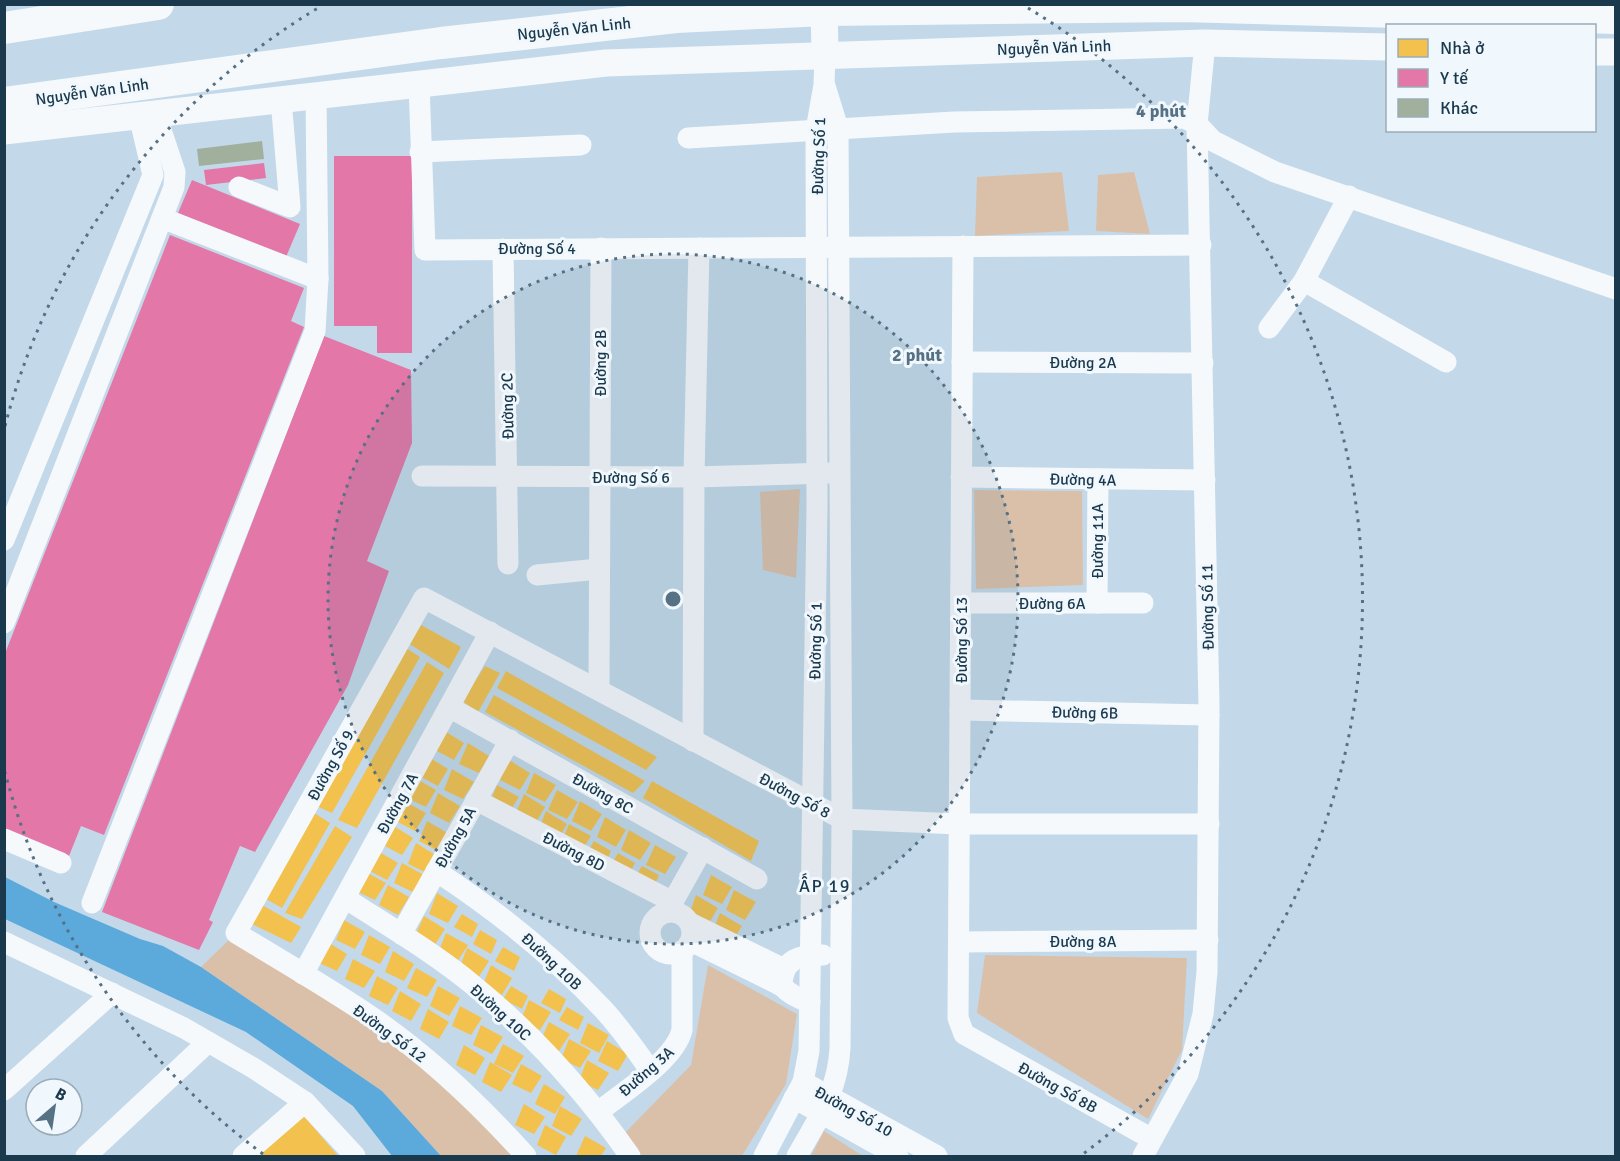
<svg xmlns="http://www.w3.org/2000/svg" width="1620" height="1161" font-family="Signika,sans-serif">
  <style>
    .green { fill: #dbc0a9 }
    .water { fill: #5ca9db }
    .homes { fill: #f2c14e }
    .health { fill: #e377a8 }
    .building { fill: #a0b09c }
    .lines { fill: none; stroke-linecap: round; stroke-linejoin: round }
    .minor { stroke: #f6f9fc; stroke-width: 21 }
    .major { stroke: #f6f9fc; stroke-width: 27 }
    .highway { stroke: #f6f9fc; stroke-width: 32 }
    .ring { fill: none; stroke: #567184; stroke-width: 3; stroke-dasharray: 3 6 }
    .labels { text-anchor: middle; stroke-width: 6; stroke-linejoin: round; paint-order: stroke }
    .street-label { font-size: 16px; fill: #1b394d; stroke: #f1f8fd }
    .neighbourhood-label { font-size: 18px; letter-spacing: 1.5px; fill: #1b394d; stroke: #f1f8fd }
    .centre { fill: #567184; stroke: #f1f8fd; stroke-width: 3 }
    .ring-label { font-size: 18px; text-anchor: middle; font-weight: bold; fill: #567184; stroke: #f1f8fd; stroke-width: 6; stroke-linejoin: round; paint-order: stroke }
  </style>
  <rect width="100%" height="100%" fill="#c3d9ea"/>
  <!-- green -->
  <g class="green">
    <polygon points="1062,172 1069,231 975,236 977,177"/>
    <polygon points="1134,172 1150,234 1096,231 1098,175"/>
    <polygon points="800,489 796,578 763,570 760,492"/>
    <polygon points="974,490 1082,491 1083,585 976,589"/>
    <polygon points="236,933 373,1018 526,1156 441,1156 382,1091 201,967"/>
    <polygon points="985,955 1187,958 1182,1050 1148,1119 977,1013"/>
    <polygon points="708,965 797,1014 786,1084 742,1156 633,1156 618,1140 691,1065"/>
    <polygon points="824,1131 863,1156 811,1156"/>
  </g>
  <!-- water -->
  <polygon class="water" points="5,877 54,902 140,939 163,946 201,967 382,1091 441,1156 392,1156 353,1106 246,1032 5,919"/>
  <!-- homes -->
  <g class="homes">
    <polygon points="421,625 461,647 449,669 408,643"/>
    <polygon points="403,646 420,657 332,813 314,805"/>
    <polygon points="427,662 444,673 357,828 338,820"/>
    <polygon points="485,666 500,673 478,712 462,701"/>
    <polygon points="506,671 657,757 646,770 497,688"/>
    <polygon points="494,695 645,781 633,793 485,712"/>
    <polygon points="443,730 464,743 454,760 435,750"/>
    <polygon points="468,743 489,756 479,773 459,764"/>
    <polygon points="427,756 448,769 438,786 419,776"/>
    <polygon points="509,760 530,773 520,790 500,780"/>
    <polygon points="452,769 474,782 463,799 444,790"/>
    <polygon points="534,773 556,785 545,802 526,793"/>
    <polygon points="415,778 436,790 426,807 407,798"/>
    <polygon points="652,781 759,841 751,861 643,798"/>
    <polygon points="497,785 519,797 508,814 489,805"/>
    <polygon points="557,790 578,802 567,819 548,810"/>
    <polygon points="438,793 460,806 449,823 430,813"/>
    <polygon points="524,794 545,807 535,824 515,815"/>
    <polygon points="404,801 426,813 415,831 396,821"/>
    <polygon points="580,801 602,814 591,831 572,821"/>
    <polygon points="311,811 330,823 282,908 266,899"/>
    <polygon points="546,811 567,824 557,841 538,831"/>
    <polygon points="605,817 626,830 616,847 597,837"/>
    <polygon points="427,821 449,834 438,851 419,841"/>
    <polygon points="569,824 591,836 580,853 561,844"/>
    <polygon points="392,825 413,838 402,855 383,845"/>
    <polygon points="335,826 352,837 302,919 285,913"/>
    <polygon points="629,830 651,843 640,860 621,850"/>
    <polygon points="594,841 611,851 605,865 586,855"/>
    <polygon points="416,843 437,856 427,873 408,864"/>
    <polygon points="655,845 676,857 665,874 646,865"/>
    <polygon points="376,850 398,863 387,880 368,870"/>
    <polygon points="618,853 635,863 628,877 610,867"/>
    <polygon points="402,863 424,875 413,892 394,883"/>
    <polygon points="642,866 659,875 653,889 634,879"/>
    <polygon points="364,871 386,883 375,900 356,891"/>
    <polygon points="711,875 732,887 722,904 703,895"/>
    <polygon points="388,885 409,897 398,915 379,905"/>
    <polygon points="734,890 756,902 745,920 726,910"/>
    <polygon points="437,893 458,906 448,923 429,914"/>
    <polygon points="696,895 718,908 708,925 689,915"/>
    <polygon points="262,905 301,927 291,943 250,923"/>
    <polygon points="720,913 742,926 731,943 712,933"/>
    <polygon points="462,914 478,924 472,937 454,927"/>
    <polygon points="424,916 445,929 434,946 415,936"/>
    <polygon points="344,920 365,932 355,949 336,940"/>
    <polygon points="480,930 497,940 491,954 473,944"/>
    <polygon points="446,933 468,945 457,962 438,953"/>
    <polygon points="369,935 390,947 380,964 361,955"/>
    <polygon points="326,941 347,954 337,971 317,962"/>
    <polygon points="503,947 520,957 514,971 495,961"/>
    <polygon points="467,948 489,961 478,978 459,969"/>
    <polygon points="393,951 414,964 404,981 385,972"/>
    <polygon points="353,959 375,971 364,988 345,979"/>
    <polygon points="491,965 512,978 502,995 483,985"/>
    <polygon points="416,968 437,980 427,997 407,988"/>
    <polygon points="377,976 398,988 388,1005 369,996"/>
    <polygon points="438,986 460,998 449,1016 430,1006"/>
    <polygon points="511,986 528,996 522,1009 503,999"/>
    <polygon points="549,989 566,999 560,1013 541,1003"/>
    <polygon points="400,991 421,1004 411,1021 392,1011"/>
    <polygon points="529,1000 551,1012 540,1030 521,1020"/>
    <polygon points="460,1006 482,1018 471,1035 452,1026"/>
    <polygon points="567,1007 584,1017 578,1030 559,1020"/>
    <polygon points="428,1009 449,1022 439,1039 420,1029"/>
    <polygon points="549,1022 570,1034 559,1051 540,1042"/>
    <polygon points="588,1023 609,1035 599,1053 580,1043"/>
    <polygon points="481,1025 503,1037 492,1054 473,1045"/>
    <polygon points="569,1039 591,1051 580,1068 561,1059"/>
    <polygon points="607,1041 628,1054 618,1071 598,1061"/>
    <polygon points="503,1044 524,1056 513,1073 494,1064"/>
    <polygon points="464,1045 485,1058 475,1075 456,1065"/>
    <polygon points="587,1060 609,1073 598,1090 579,1081"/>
    <polygon points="490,1062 512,1075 501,1092 482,1082"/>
    <polygon points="521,1064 542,1076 531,1093 512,1084"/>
    <polygon points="544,1084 565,1097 555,1114 535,1104"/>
    <polygon points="524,1104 545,1117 534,1134 515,1125"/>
    <polygon points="560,1106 582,1119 571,1136 552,1126"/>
    <polygon points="304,1116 338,1156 253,1156"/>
    <polygon points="545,1125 566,1137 556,1155 537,1145"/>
    <polygon points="585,1136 606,1148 601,1156 576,1156"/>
  </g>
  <!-- health -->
  <g class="health">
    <polygon points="334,156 412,156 412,353 377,353 377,326 334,326"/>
    <polygon points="264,163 266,178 206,185 204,170"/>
    <polygon points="192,180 300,224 286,257 178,213"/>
    <polygon points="170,235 304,288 291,321 304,327 104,835 81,826 69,856 4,831 4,656"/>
    <polygon points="324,336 411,370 412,443 367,561 389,571 348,685 255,852 240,846 209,920 213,922 199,950 102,912"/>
  </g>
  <!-- building -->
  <polygon class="building" points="262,141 264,159 199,166 197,149"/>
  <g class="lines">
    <!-- minor -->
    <g class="minor">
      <polyline points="419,84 425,250 1201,245"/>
      <polyline points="688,138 954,122 1184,118 1197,124 1213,141 1275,172 1616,289"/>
      <polyline points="420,152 581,145"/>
      <polyline points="239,187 290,207 281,99"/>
      <polyline points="1349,196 1304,281 1446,362"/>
      <polyline points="162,218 318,279"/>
      <polyline points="963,246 958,1018 964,1034 1152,1139"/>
      <polyline points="503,249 508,564"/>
      <polyline points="1269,328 1304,281"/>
      <polyline points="962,362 1203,363"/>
      <polyline points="422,476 694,477 829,473"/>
      <polyline points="961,477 1205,480"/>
      <polyline points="4,540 153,175 139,115"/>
      <polyline points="537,575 599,569"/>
      <polyline points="961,603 1143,603"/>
      <polyline points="1097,603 1098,479"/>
      <polyline points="4,623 174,187 175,172 155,112"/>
      <polyline points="599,688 601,248"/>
      <polyline points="449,707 757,879"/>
      <polyline points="960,710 1209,715"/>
      <polyline points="693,741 694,477 699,248"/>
      <polyline points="476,800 673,902"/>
      <polyline points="4,839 61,863"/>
      <path d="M436,871c61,40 116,84 166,137 18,19 33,41 48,62"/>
      <path d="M345,898c43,28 88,54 128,87 60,49 113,108 157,171"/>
      <polyline points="92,903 315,331 318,279 316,96"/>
      <polyline points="667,912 703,848"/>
      <circle cx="671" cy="933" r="21"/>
      <polyline points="690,923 784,969"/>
      <polyline points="401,934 510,740"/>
      <polyline points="691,941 782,986"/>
      <polyline points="4,942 184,1028 255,1069 305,1102 355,1156"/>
      <polyline points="959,942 1208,940"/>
      <polyline points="303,974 490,632"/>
      <path d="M810,1002c-11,-3 -20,-7 -28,-16 0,-27 18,-32 41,-31"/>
      <polyline points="803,1082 937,1156"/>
      <polyline points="4,1090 112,993"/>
      <polyline points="794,1098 898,1156"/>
      <path d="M598,1112c24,-19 77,-52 84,-82v-79"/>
      <polyline points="86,1156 208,1042"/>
      <polyline points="243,1156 305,1102"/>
      <path d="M526,1156c-46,-51 -96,-99 -153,-138 -44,-30 -91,-57 -137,-85l188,-335 418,221 117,5h250"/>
      <polyline points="764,1156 803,1082 809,1051 817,506 816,130 824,85 825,54"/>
      <path d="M797,1156c21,-37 41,-65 43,-108l2,-229 -4,-691 -13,-42"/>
      <polyline points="1143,1156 1188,1074 1203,1014 1207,972 1209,706 1197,124 1205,43"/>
    </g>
    <!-- major -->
    <g class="major">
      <polyline points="824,4 825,54"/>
      <polyline points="1594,52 1616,52"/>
      <polyline points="4,131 606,63 1205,43 1388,47"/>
    </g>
    <!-- highway -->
    <g class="highway">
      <polyline points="4,28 158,4"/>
      <polyline points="4,103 441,43 676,17 824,10 1182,6 1616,18"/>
    </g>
  </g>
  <!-- distance rings -->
  <circle cx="673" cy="599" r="345" fill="#567184" fill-opacity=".12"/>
  <g class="ring">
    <circle cx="673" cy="599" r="345"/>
    <path d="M263 1154A690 690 0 0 1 5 772M5 426A690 690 0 0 1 318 8M1028 8A690 690 0 0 1 1083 1154"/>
  </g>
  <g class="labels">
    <!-- street labels -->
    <g class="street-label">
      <text transform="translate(574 28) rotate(-6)" y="6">Nguyễn Văn Linh</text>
      <text transform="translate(1054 47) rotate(-2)" y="6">Nguyễn Văn Linh</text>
      <text transform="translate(92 91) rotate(-8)" y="6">Nguyễn Văn Linh</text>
      <text transform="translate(818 156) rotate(-88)" y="6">Đường Số 1</text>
      <text x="537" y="254">Đường Số 4</text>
      <text x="1083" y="368">Đường 2A</text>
      <text transform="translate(600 363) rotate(-90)" y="6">Đường 2B</text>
      <text transform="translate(507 406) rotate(-91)" y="6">Đường 2C</text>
      <text x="631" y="483">Đường Số 6</text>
      <text transform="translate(1083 479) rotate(1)" y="6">Đường 4A</text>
      <text transform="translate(1097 541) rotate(-90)" y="6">Đường 11A</text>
      <text x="1052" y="609">Đường 6A</text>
      <text transform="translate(1207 607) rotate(-91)" y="6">Đường Số 11</text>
      <text transform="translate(961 640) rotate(-90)" y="6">Đường Số 13</text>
      <text transform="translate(815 641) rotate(-89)" y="6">Đường Số 1</text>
      <text transform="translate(1085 712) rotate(1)" y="6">Đường 6B</text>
      <text transform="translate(330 765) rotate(-61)" y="6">Đường Số 9</text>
      <text transform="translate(603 793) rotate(29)" y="6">Đường 8C</text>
      <text transform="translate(795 795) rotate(28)" y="6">Đường Số 8</text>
      <text transform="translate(397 803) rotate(-61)" y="6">Đường 7A</text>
      <text transform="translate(455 837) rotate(-61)" y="6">Đường 5A</text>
      <text transform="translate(574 851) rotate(27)" y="6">Đường 8D</text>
      <text x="1083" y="947">Đường 8A</text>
      <text transform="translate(552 961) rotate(43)" y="6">Đường 10B</text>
      <text transform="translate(501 1012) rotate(42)" y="6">Đường 10C</text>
      <text transform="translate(390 1033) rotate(36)" y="6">Đường Số 12</text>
      <text transform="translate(646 1071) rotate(-41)" y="6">Đường 3A</text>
      <text transform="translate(1058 1087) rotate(29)" y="6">Đường Số 8B</text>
      <text transform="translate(854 1111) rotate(29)" y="6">Đường Số 10</text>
    </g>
    <!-- neighbourhood labels -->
    <g class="neighbourhood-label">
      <text x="825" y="892">ẤP 19</text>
    </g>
  </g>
  <circle cx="673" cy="599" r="9" class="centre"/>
  <g class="ring-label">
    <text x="1161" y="117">4 phút</text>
    <text x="917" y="361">2 phút</text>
  </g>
  <!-- border -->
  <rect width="1620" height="1161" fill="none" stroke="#1b394d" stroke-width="12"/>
  <!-- legend -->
  <rect x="1386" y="24" width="210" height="108" fill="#f1f8fd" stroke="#9bacb7" stroke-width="1.5"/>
  <rect x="1398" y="39" width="30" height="18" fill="#f2c14e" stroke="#9bacb7" stroke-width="1.5"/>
  <text x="1440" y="54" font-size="18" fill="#1b394d">Nhà ở</text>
  <rect x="1398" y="69" width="30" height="18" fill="#e377a8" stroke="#9bacb7" stroke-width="1.5"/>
  <text x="1440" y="84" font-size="18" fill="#1b394d">Y tế</text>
  <rect x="1398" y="99" width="30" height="18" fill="#a0b09c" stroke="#9bacb7" stroke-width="1.5"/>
  <text x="1440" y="114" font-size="18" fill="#1b394d">Khác</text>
  <!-- north arrow -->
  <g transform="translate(54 1107) rotate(29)"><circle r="28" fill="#f1f8fd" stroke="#9bacb7" stroke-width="1.5"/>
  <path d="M0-4.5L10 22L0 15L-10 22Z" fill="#567184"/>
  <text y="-9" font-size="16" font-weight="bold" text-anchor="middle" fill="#1b394d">B</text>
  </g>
</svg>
